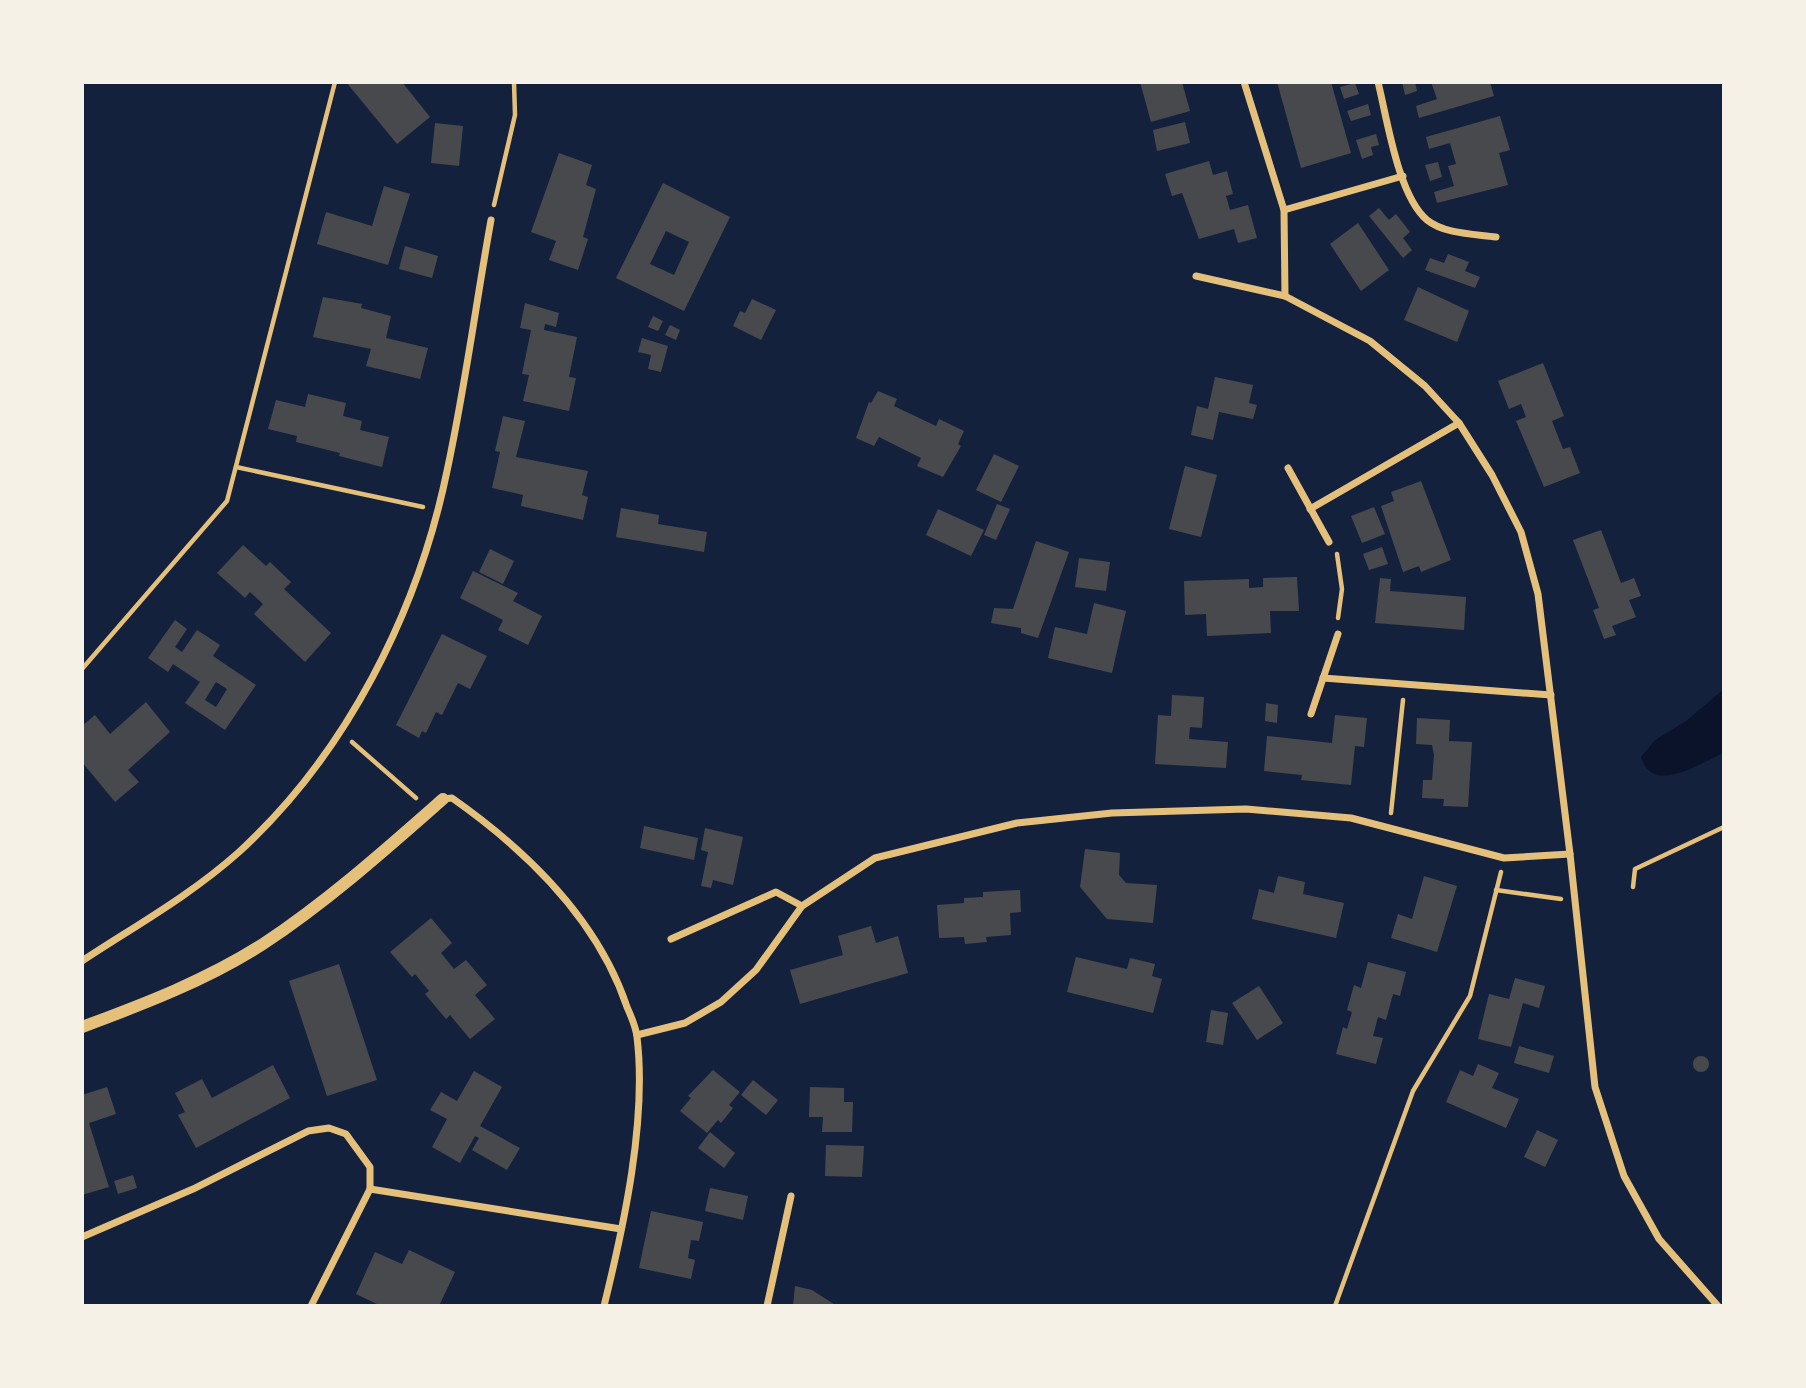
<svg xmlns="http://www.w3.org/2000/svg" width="1806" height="1388" font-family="'Roboto Serif',serif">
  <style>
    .water { fill: #0b132b }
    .building { fill: #48494c; fill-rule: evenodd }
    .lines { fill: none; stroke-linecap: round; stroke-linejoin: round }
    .path { stroke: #e5c07b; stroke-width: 4.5 }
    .minor { stroke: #e5c07b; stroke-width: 7 }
    .tertiary { stroke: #e5c07b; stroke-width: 12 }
  </style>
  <rect width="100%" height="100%" fill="#14213d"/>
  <!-- water -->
  <path class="water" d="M1724,689v64c-25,10 -71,43 -83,4l14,-17 31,-19z"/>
  <!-- building -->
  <g class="building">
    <polygon points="346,82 402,82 430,117 397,144"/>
    <polygon points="1140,82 1182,82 1190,111 1151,122"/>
    <polygon points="1277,82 1331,82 1351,153 1301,168"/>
    <polygon points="1402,82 1415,82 1417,91 1405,95"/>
    <polygon points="1431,82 1490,82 1494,96 1419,118 1416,106 1437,99"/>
    <polygon points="1355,83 1359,94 1344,99 1340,87"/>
    <polygon points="1368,104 1371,115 1351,121 1347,111"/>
    <polygon points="1500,116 1510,150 1499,153 1508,185 1437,203 1434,192 1454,186 1448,166 1456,164 1450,143 1429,149 1426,137"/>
    <polygon points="1185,122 1190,143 1157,151 1153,130"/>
    <polygon points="435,123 463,126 459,166 431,163"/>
    <polygon points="1376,134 1379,145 1371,147 1373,155 1362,159 1356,140"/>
    <polygon points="559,153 592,165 586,185 596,189 583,237 588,239 578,270 549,260 556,241 531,232"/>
    <polygon points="1209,161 1213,175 1227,171 1233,194 1226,196 1230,210 1248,205 1257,238 1238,243 1234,229 1199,239 1182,193 1172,196 1165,174"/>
    <polygon points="1438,162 1442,177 1430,181 1425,165"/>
    <path d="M663,183l67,34 -46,94 -68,-33zM666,231l23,11 -15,33 -24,-11z"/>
    <polygon points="384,186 410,194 388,265 317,244 326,212 372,226"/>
    <polygon points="1379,208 1389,220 1396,214 1410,232 1403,238 1412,250 1403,258 1369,216"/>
    <polygon points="1358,223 1389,270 1361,291 1330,244"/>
    <polygon points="405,246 438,256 432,278 399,269"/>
    <polygon points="1448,254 1469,262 1465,271 1480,277 1475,288 1425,270 1430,258 1444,263"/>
    <polygon points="1418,287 1469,311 1457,342 1404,320"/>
    <polygon points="323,297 362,304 361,308 391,316 386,338 428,348 420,379 366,366 371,349 313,337"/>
    <polygon points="752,299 776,310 761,340 733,326 740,311 745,313"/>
    <polygon points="525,303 559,313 556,327 545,324 544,330 577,337 569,377 576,378 569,411 523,401 529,375 522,374 531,330 520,328"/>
    <polygon points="653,316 663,321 658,331 648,327"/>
    <polygon points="670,325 680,330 676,340 665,335"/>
    <polygon points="642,338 668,346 661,372 648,369 651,355 638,352"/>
    <polygon points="1543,363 1564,416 1552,421 1563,449 1570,447 1580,473 1544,487 1516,421 1526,417 1521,404 1509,409 1498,381"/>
    <polygon points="1215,377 1253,385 1249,403 1257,405 1253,419 1219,412 1213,440 1191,435 1197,406 1208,409"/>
    <polygon points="878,391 897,399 894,406 936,426 939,419 964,431 958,444 961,446 943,477 917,466 921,458 879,437 874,446 856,438 869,402 871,403"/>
    <polygon points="308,394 346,403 343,416 362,421 360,430 389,437 382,467 339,456 340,453 296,442 297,436 268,429 276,400 305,407"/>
    <polygon points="503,416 525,421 516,457 588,471 582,495 588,497 583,520 521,506 523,495 492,488 500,452 495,451"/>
    <polygon points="994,454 1019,466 1001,502 976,490"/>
    <polygon points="1185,466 1217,475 1201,537 1169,529"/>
    <polygon points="1421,481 1451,560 1421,572 1419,566 1403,572 1381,506 1394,501 1391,492"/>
    <polygon points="997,504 1010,509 996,540 984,535"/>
    <polygon points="1374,507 1385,534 1362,543 1351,516"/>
    <polygon points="621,508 659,515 658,524 707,532 704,552 616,537"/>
    <polygon points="938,509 984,530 971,556 926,535"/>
    <polygon points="1601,530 1621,583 1634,578 1641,596 1629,600 1636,617 1612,626 1616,635 1604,639 1593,610 1599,608 1573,540"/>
    <polygon points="1036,541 1069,552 1038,638 1021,633 1021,628 991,623 994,608 1013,609"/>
    <polygon points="243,545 266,566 270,562 291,582 284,589 331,633 305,662 254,614 263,604 250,592 245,598 217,573"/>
    <polygon points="1382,547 1388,564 1369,570 1363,554"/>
    <polygon points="490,549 514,561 503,584 479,572"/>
    <polygon points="1079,558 1110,562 1106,591 1075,587"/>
    <polygon points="473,571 518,593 513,601 542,616 528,645 498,630 503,620 460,598"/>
    <polygon points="1297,577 1299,611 1270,611 1271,633 1207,636 1206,614 1185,615 1184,581 1249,579 1249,588 1263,587 1263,578"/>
    <polygon points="1380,578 1391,579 1390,591 1466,597 1464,630 1375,623"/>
    <polygon points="1094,603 1126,611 1112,673 1048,658 1055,627 1087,634"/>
    <path d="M175,620l12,9 -12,18 7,5 15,-22 23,15 -7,11 43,29 -31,45 -40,-27 15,-21 -27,-18 -5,8 -20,-14zM216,682l11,7 -11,18 -11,-7z"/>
    <polygon points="442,634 487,656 470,689 458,683 442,715 436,712 426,733 422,731 419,738 396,725"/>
    <polygon points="1172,695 1204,697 1202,728 1190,727 1189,739 1228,742 1226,768 1155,764 1158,715 1171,716"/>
    <polygon points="146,702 170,732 128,770 139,782 115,802 82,762 82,726 95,715 110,734"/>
    <polygon points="1266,703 1278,705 1277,723 1265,721"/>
    <polygon points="1335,715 1367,718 1364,747 1355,746 1351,785 1301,780 1302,775 1264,771 1267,736 1332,743"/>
    <polygon points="1417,718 1450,720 1449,741 1472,742 1468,807 1443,806 1444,799 1422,798 1423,780 1432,780 1434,755 1432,745 1416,744"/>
    <polygon points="644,826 698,838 694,860 640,848"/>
    <polygon points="705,828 743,837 733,885 713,880 711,888 701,886 708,852 701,850"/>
    <polygon points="1085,849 1120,853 1119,875 1126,883 1157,885 1153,923 1107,919 1080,887"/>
    <polygon points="1278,876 1305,882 1303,894 1344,903 1336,938 1252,919 1259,889 1274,893"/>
    <polygon points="1424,876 1457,886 1437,952 1391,938 1398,914 1412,919"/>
    <polygon points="1020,890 1021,912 1010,913 1011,935 986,937 987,942 965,944 964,937 939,938 937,905 964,903 964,898 983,897 983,892"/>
    <polygon points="431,918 452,943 441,953 454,969 466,960 487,985 475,995 495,1019 470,1039 450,1015 446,1019 425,994 429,991 415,974 412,977 390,952"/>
    <polygon points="871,926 876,943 898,936 908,973 800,1004 790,970 843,955 838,936"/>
    <polygon points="1076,957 1127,969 1130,958 1155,964 1152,976 1162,979 1153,1013 1067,992"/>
    <polygon points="1368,962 1406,972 1400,996 1393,994 1386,1020 1378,1017 1373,1036 1383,1038 1376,1064 1336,1054 1343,1027 1347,1029 1352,1012 1347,1010 1354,985 1361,988"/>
    <polygon points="339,964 377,1080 327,1096 289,981"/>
    <polygon points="1515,978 1545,986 1539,1008 1523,1003 1511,1047 1478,1039 1489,994 1509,999"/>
    <polygon points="1259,986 1283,1023 1257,1040 1232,1003"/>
    <polygon points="1211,1010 1228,1013 1223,1045 1206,1042"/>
    <polygon points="1519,1046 1554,1056 1549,1073 1514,1063"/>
    <circle cx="1701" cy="1064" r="8"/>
    <polygon points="1478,1064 1499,1073 1492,1088 1519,1099 1506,1128 1446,1102 1460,1070 1473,1076"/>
    <polygon points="273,1065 290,1098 196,1148 178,1115 185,1112 175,1093 202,1079 212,1098"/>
    <polygon points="713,1070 740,1092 729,1105 733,1108 721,1123 718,1120 707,1133 680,1111 691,1098 688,1096"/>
    <polygon points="474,1071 502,1087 480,1126 520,1148 507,1170 472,1150 479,1138 475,1136 460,1163 432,1147 447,1119 430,1110 441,1092 457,1101"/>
    <polygon points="753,1080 778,1100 766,1115 741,1095"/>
    <polygon points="107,1087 116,1114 89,1123 109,1187 82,1195 82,1095"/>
    <polygon points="810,1087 844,1088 844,1102 853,1102 852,1132 822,1132 823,1117 809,1117"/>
    <polygon points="1537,1130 1558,1140 1545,1167 1524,1157"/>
    <polygon points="710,1132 735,1153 724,1168 698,1148"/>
    <polygon points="826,1145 864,1146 862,1177 825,1176"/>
    <polygon points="133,1175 137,1188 118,1194 114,1181"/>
    <polygon points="710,1188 748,1196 743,1220 705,1211"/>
    <polygon points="651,1211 703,1222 699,1241 691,1240 688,1258 695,1260 691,1279 639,1268"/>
    <polygon points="409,1250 455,1272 439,1306 381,1306 356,1294 375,1252 402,1264"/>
    <polygon points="795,1286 812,1290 837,1306 793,1306"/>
  </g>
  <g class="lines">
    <!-- path -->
    <g class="path">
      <polyline points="494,205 515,115 514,82"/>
      <polyline points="236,467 423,507"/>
      <polyline points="1337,554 1342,589 1338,618"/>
      <polyline points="82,669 227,501 335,82"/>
      <polyline points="352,742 416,798"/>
      <polyline points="1391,813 1403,700"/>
      <polyline points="1633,887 1635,869 1724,827"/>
      <polyline points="1496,890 1561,899"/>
      <polyline points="1335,1306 1413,1091 1470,996 1501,872"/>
    </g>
    <!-- minor -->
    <g class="minor">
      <polyline points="1244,82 1284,210 1285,296"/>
      <path d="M1378,82c9,36 20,114 49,138 17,14 47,14 69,17"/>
      <polyline points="1284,210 1403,176"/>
      <polyline points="1196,276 1285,296 1370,341 1425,386 1459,423 1492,475 1521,532 1538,594 1570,854"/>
      <polyline points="1288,468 1329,542"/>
      <polyline points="1310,509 1459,423"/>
      <polyline points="1323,678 1551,695"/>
      <polyline points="1311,714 1338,634"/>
      <path d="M443,799l9,-1c74,52 146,122 175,209 4,9 9,20 10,30 10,83 -13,188 -33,269"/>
      <polyline points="671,939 776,892 802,906"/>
      <path d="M82,961c53,-35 109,-66 157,-109 107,-98 179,-240 208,-381 18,-83 29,-168 44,-251"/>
      <polyline points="637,1035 685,1023 721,1002 756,970 802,906 875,858 1017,823 1112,813 1246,809 1351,818 1504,858 1570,854 1595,1087 1624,1176 1659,1239 1718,1306"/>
      <polyline points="370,1189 621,1229"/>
      <polyline points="82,1237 193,1189 308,1131 329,1128 346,1134 370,1167 370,1189 311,1306"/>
      <polyline points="767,1306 791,1196"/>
    </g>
    <!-- tertiary -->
    <path class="tertiary" d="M82,1027c62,-23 125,-47 181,-83 65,-43 122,-94 180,-145"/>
  </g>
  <!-- border -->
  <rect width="1806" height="1388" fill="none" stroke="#f6f1e7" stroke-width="168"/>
</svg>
